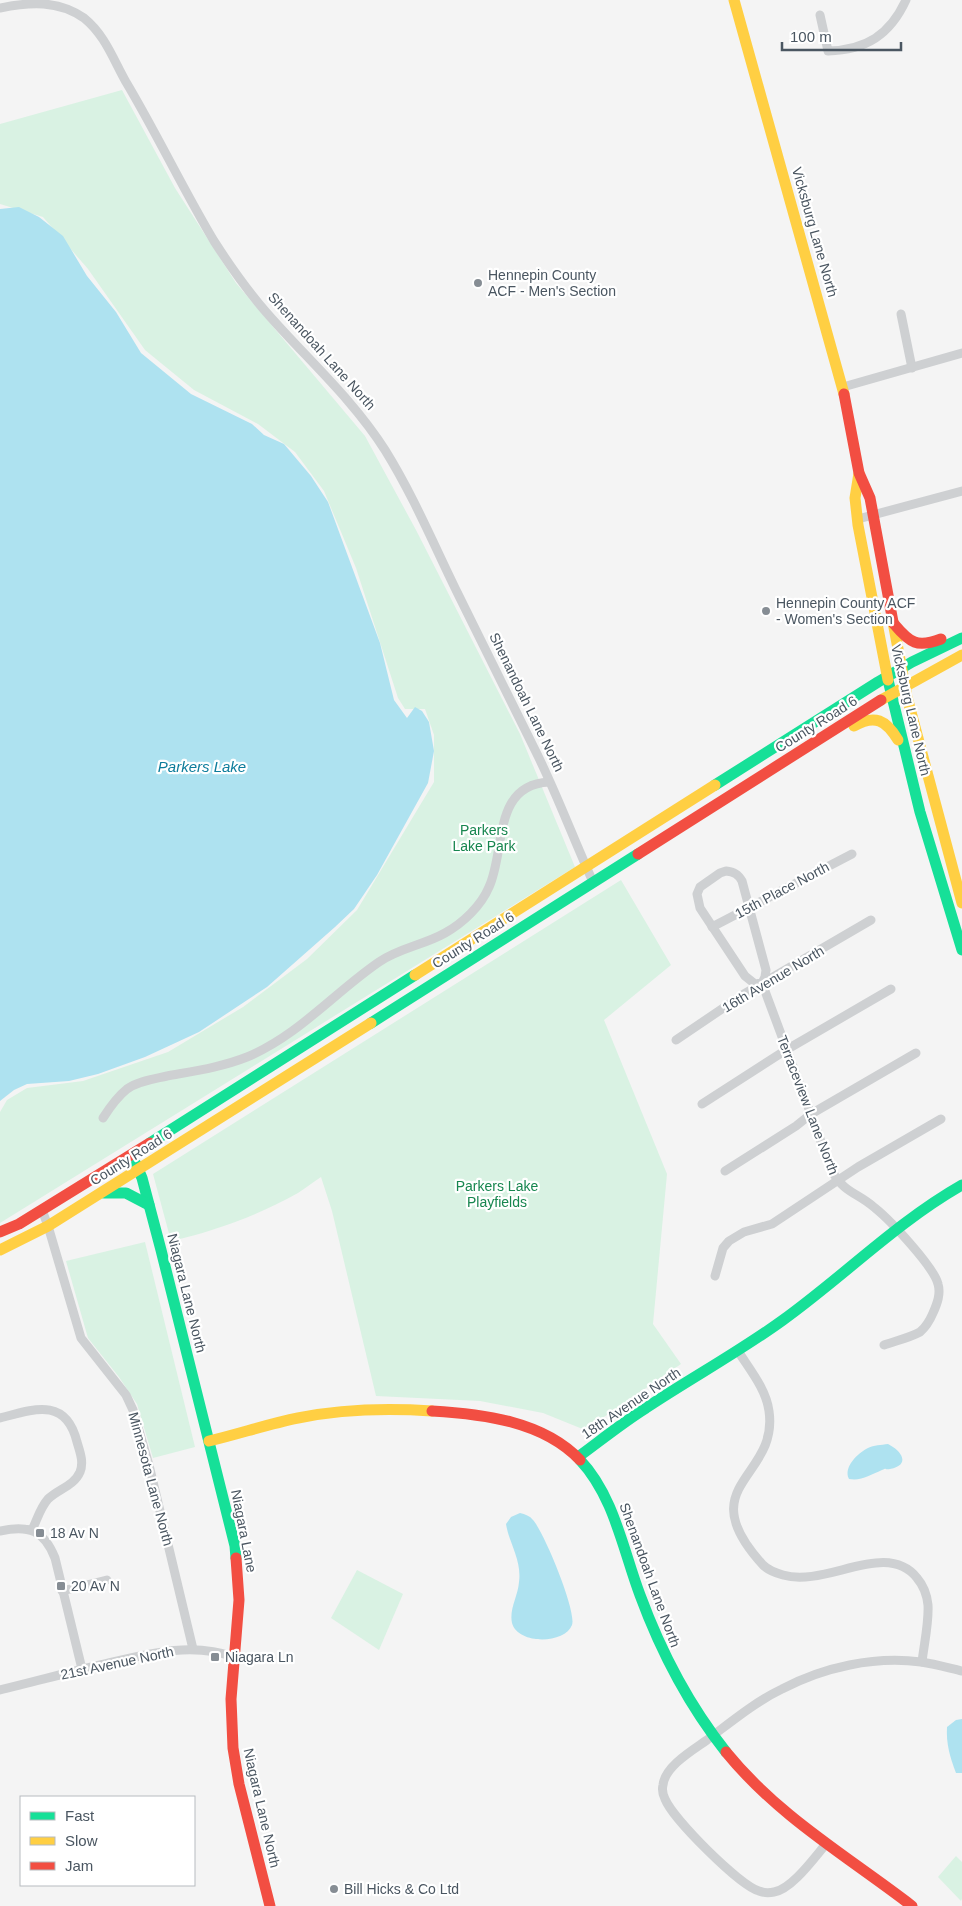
<svg xmlns="http://www.w3.org/2000/svg" width="962" height="1906" font-family="Arial,sans-serif">
  <style>
    .green { fill: #d9f2e3 }
    .water { fill: #aee2f0 }
    .lines { fill: none; stroke-linecap: round; stroke-linejoin: round }
    .street { stroke: #ced0d2; stroke-width: 9 }
    .fast { stroke: #16e098; stroke-width: 11 }
    .slow { stroke: #ffcf43; stroke-width: 11 }
    .jam { stroke: #f24e42; stroke-width: 11 }
    .poi-dot { fill: #868d94; stroke: #fff; stroke-width: 2 }
    .labels { text-anchor: middle; stroke-width: 4.5; stroke-linejoin: round; paint-order: stroke }
    .street-label { font-size: 14px; fill: #4a5661; stroke: #fff }
    .poi-label { font-size: 14px; fill: #4a5661; stroke: #fff; text-anchor: start }
    .park-label { font-size: 14px; fill: #17864f; stroke: #fff }
    .water-label { font-size: 15px; font-style: italic; fill: #0c7c9b; stroke: #fff }
  </style>
  <rect width="100%" height="100%" fill="#f4f4f4"/>
  <!-- green -->
  <g class="green">
    <polygon points="122,90 175,188 236,283 365,436 416,530 520,734 575,867 0,1223 0,1112 7,1100 27,1088 83,1081 168,1052 243,1007 307,959 357,910 434,782 434,735 425,709 405,709 398,698 356,568 324,491 295,452 258,424 194,390 145,350 88,269 43,217 0,204 0,124"/>
    <path d="M621,880l50,85 -67,55 63,154 -14,150 28,40 -96,66 -42,-17 -63,-12 -104,-5 -44,-185 -11,-34c-8,5 -15,11 -23,16 -39,22 -83,38 -127,48l-18,-67z"/>
    <polygon points="145,1242 195,1447 153,1458 137,1404 119,1377 88,1338 66,1261"/>
    <polygon points="357,1570 403,1594 379,1650 331,1618"/>
    <polygon points="956,1856 962,1862 962,1899 961,1901 938,1877"/>
  </g>
  <!-- water -->
  <g class="water">
    <polygon points="19,207 39,217 63,236 87,276 116,312 141,353 191,394 252,424 264,435 284,444 311,476 328,502 380,643 394,700 407,718 415,707 422,711 429,722 434,751 428,783 377,875 354,909 335,927 267,987 199,1032 145,1057 98,1074 69,1081 27,1084 14,1090 0,1101 0,209"/>
    <path d="M888,1444c14,7 23,21 2,25 -7,1 -2,-2 -8,1 -12,5 -20,11 -33,9 -6,-12 9,-26 19,-31 6,-3 13,-3 20,-4z"/>
    <path d="M520,1513c5,1 10,3 13,7 11,12 44,92 39,105 -7,19 -54,20 -60,-2 -3,-14 6,-27 7,-41 3,-22 -10,-39 -13,-58l5,-7z"/>
    <path d="M962,1719v54h-6c-6,-16 -10,-29 -9,-46l9,-7z"/>
  </g>
  <g class="lines">
    <!-- street -->
    <g class="street">
      <path d="M0,8c30,-6 58,-8 84,10 21,17 29,41 42,64 31,52 57,107 88,159 16,25 33,49 52,71 40,46 86,86 119,138 28,45 49,95 72,142 27,55 54,109 81,164 20,41 36,84 55,126"/>
      <path d="M820,15l8,36c38,-1 62,-16 78,-51"/>
      <polyline points="901,314 912,368"/>
      <polyline points="843,387 962,353"/>
      <polyline points="858,519 962,491"/>
      <path d="M726,871c8,1 12,3 16,10l24,89 -1,7 -3,6 -7,1 -10,-8 -45,-68 -3,-14 3,-7 20,-14z"/>
      <polyline points="712,927 852,854"/>
      <path d="M762,983l70,188c13,23 25,21 43,37 15,12 59,59 63,76 3,10 -1,20 -5,29 -3,7 -7,14 -13,19 -11,6 -25,9 -36,13"/>
      <polyline points="676,1040 744,994 871,920"/>
      <polyline points="702,1104 786,1050 891,989"/>
      <path d="M103,1118c7,-11 14,-21 24,-29 11,-8 27,-10 40,-13 27,-5 55,-9 80,-19 51,-21 88,-65 132,-95 20,-14 45,-17 66,-29 18,-10 36,-27 44,-46 17,-37 3,-102 60,-105"/>
      <polyline points="725,1171 796,1126 811,1114 916,1053"/>
      <polyline points="42,1210 48,1226 81,1338 126,1395 133,1410 149,1465 193,1649"/>
      <polyline points="715,1276 723,1248 729,1241 744,1232 772,1224 858,1167 941,1119"/>
      <path d="M738,1351c12,19 28,38 31,60 10,68 -80,73 -6,154 5,5 13,8 20,10 43,13 103,-36 134,3 6,7 10,17 11,27 1,18 -4,39 -6,57"/>
      <path d="M0,1418c34,-9 66,-21 77,24 3,10 7,20 3,30 -6,14 -22,17 -32,27 -8,9 -11,21 -16,31"/>
      <path d="M0,1531c29,-6 44,-1 55,27l27,111"/>
      <polyline points="62,1591 107,1580"/>
      <path d="M0,1690c33,-8 66,-17 100,-25 44,-10 90,-24 134,-8"/>
      <path d="M826,1844c-12,14 -34,45 -52,48 -5,1 -10,1 -15,-1 -20,-6 -86,-72 -94,-92 -2,-4 -3,-10 -2,-14 2,-19 30,-35 44,-45 24,-18 48,-38 75,-51 42,-22 92,-33 139,-27 14,2 28,6 41,9"/>
    </g>
    <!-- fast -->
    <g class="fast">
      <polyline points="888,680 920,812 962,950"/>
      <polyline points="715,785 878,682 912,662 962,638"/>
      <polyline points="371,1023 638,854"/>
      <polyline points="150,1143 415,975"/>
      <polyline points="136,1164 142,1178 161,1250 235,1546 236,1558"/>
      <polyline points="104,1193 126,1193 149,1205"/>
      <path d="M578,1457c22,-16 44,-34 68,-49 45,-30 93,-56 137,-88 61,-44 114,-98 179,-135"/>
      <path d="M580,1460c34,36 43,90 60,135 21,57 48,109 86,157"/>
    </g>
    <!-- slow -->
    <g class="slow">
      <polyline points="734,0 844,394"/>
      <polyline points="859,473 855,498 858,525 888,680"/>
      <polyline points="893,622 907,697 962,903"/>
      <polyline points="881,700 962,655"/>
      <path d="M854,726c21,-12 32,-6 44,14"/>
      <polyline points="415,975 715,785"/>
      <polyline points="0,1250 48,1226 371,1023"/>
      <path d="M209,1441c30,-7 59,-17 89,-23 44,-9 89,-10 134,-7"/>
    </g>
    <!-- jam -->
    <g class="jam">
      <polyline points="844,394 859,473 870,498 893,622"/>
      <path d="M894,624c16,19 23,24 47,15"/>
      <polyline points="638,854 881,700"/>
      <polyline points="0,1232 19,1224 150,1143"/>
      <path d="M432,1411c51,3 111,10 148,49"/>
      <polyline points="236,1558 239,1600 231,1699 233,1748 239,1784 270,1906"/>
      <path d="M726,1752c53,65 121,104 186,154"/>
    </g>
  </g>
  <!-- markers -->
  <g class="poi-dot">
    <circle cx="478" cy="283" r="5"/>
    <circle cx="766" cy="611" r="5"/>
    <rect x="35" y="1528" width="10" height="10" rx="2.5"/>
    <rect x="56" y="1581" width="10" height="10" rx="2.5"/>
    <rect x="210" y="1652" width="10" height="10" rx="2.5"/>
    <circle cx="334" cy="1889" r="5"/>
  </g>
  <g class="labels">
    <!-- street labels -->
    <g class="street-label">
      <text transform="translate(815 232) rotate(74)" y="5">Vicksburg Lane North</text>
      <text transform="translate(322 351) rotate(48)" y="5">Shenandoah Lane North</text>
      <text transform="translate(527 702) rotate(64)" y="5">Shenandoah Lane North</text>
      <text transform="translate(911 710) rotate(77)" y="5">Vicksburg Lane North</text>
      <text transform="translate(816 724) rotate(-32)" y="5">County Road 6</text>
      <text transform="translate(782 890) rotate(-28)" y="5">15th Place North</text>
      <text transform="translate(473 940) rotate(-32)" y="5">County Road 6</text>
      <text transform="translate(773 979) rotate(-31)" y="5">16th Avenue North</text>
      <text transform="translate(808 1105) rotate(69)" y="5">Terraceview Lane North</text>
      <text transform="translate(131 1157) rotate(-32)" y="5">County Road 6</text>
      <text transform="translate(187 1293) rotate(76)" y="5">Niagara Lane North</text>
      <text transform="translate(631 1403) rotate(-34)" y="5">18th Avenue North</text>
      <text transform="translate(151 1479) rotate(75)" y="5">Minnesota Lane North</text>
      <text transform="translate(244 1531) rotate(79)" y="5">Niagara Lane</text>
      <text transform="translate(650 1575) rotate(70)" y="5">Shenandoah Lane North</text>
      <text transform="translate(117 1663) rotate(-12)" y="5">21st Avenue North</text>
      <text transform="translate(262 1808) rotate(77)" y="5">Niagara Lane North</text>
    </g>
    <!-- poi labels -->
    <g class="poi-label">
      <text x="488" y="280">Hennepin County<tspan x="488" dy="16">ACF - Men's Section</tspan></text>
      <text x="776" y="608">Hennepin County ACF<tspan x="776" dy="16">- Women's Section</tspan></text>
      <text x="50" y="1538">18 Av N</text>
      <text x="71" y="1591">20 Av N</text>
      <text x="225" y="1662">Niagara Ln</text>
      <text x="344" y="1894">Bill Hicks &amp; Co Ltd</text>
    </g>
    <!-- park labels -->
    <g class="park-label">
      <text x="484" y="835">Parkers<tspan x="484" dy="16">Lake Park</tspan></text>
      <text x="497" y="1191">Parkers Lake<tspan x="497" dy="16">Playfields</tspan></text>
    </g>
    <!-- water labels -->
    <g class="water-label">
      <text x="202" y="772">Parkers Lake</text>
    </g>
  </g>
  <!-- legend -->
  <rect x="20" y="1796" width="175" height="90" fill="#ffffff" stroke="#b7bbc0"/>
  <rect x="30" y="1812" width="25" height="8" fill="#16e098" stroke="#b7bbc0"/>
  <text x="65" y="1821" font-size="15" fill="#4a5661">Fast</text>
  <rect x="30" y="1837" width="25" height="8" fill="#ffcf43" stroke="#b7bbc0"/>
  <text x="65" y="1846" font-size="15" fill="#4a5661">Slow</text>
  <rect x="30" y="1862" width="25" height="8" fill="#f24e42" stroke="#b7bbc0"/>
  <text x="65" y="1871" font-size="15" fill="#4a5661">Jam</text>
  <!-- scale -->
  <path d="M782 42v8h119v-8" fill="none" stroke="#4a5661" stroke-width="2.5"/>
  <text x="790" y="42" font-size="15" fill="#4a5661" stroke="#ffffff" stroke-width="4" paint-order="stroke">100 m</text>
</svg>
